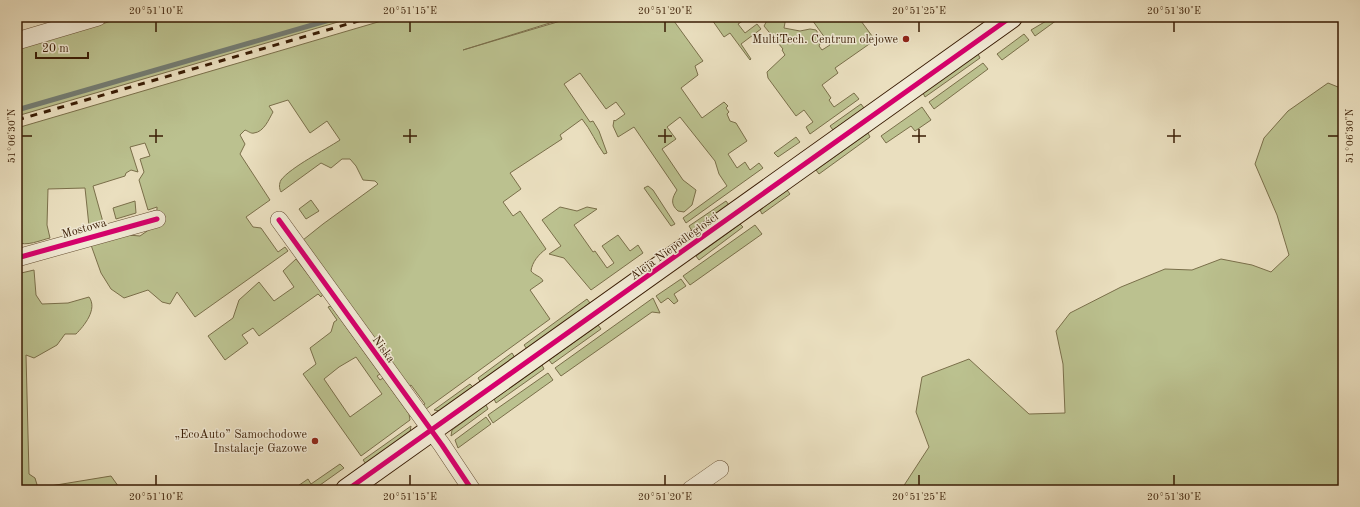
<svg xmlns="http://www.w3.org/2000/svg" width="1360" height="507" font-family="'Old Standard TT',serif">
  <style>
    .green { fill: #bbc18f; stroke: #7a6f4a; fill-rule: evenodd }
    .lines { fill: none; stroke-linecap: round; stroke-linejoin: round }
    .stream { stroke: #747c72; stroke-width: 5 }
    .street-casing { stroke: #664e34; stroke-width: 18 }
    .secondary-casing { stroke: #3a1d05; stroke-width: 24 }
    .street { stroke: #f1ead5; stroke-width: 17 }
    .secondary { stroke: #f1ead5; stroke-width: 22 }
    .rail { stroke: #3a1d05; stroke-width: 3; stroke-dasharray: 7 7; stroke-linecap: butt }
    .cycleway-casing { stroke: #f1ead5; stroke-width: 8 }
    .cycleway { stroke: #d6006c; stroke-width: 5 }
    .ticks { fill: none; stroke: #3a1d05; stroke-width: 1.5 }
    .poi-dot { fill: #8f2418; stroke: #f1ead5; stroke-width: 1.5 }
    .labels { text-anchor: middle; stroke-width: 3; stroke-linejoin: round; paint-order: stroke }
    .poi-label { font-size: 12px; fill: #3a1d05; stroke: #f1ead5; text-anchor: end }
    .street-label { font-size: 12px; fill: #3a1d05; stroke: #f1ead5 }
    .neatline { fill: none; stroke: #3a1d05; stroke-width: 1.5 }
    .ticks-label { font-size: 10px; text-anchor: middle; fill: #3a1d05 }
  </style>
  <rect width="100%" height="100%" fill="#eadfbf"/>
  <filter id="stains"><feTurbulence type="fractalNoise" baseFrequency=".005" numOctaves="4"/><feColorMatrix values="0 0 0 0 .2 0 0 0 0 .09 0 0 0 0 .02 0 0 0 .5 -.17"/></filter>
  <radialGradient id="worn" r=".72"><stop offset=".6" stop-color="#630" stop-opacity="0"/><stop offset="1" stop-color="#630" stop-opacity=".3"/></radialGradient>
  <!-- green -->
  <g class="green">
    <polygon points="126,17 355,17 17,116 17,57 22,53 20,47"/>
    <path d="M395,17h174l-106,33 111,-33h97l32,44 -8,5 3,9 -17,13 21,30 22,-16 4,4 -2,2 3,4 -2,2 3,7 6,2 11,18 -19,13 9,14 8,-6 5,8 9,-7 4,5 -77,55 -3,-5 44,-32 -8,-12 -4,-13 -35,-44 -13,10 9,12 -14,10 21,31 13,10 -4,15 -8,7 -6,-1c-8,-7 -6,-13 -1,-21l-43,-63 -16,10 -5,-11 1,-6 1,1 10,-7 -9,-12 -10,7 -26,-36 -16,11 26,38 3,-1 6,10 8,22 -3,1c-8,-11 -13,-24 -22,-35l-22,16 2,4 -52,34 11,16 -18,13 10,14 7,-5 26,38c-7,5 -14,13 -15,22 4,5 10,5 12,10l-13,9 20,29 -124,90 -3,-4 2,-1 -14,-19 -3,2 -105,-147 20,-16 55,-40 -3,-3 -12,-1 -7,-14 -6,-7h-8l-11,9 -10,-5 -40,29c-2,-4 -2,-8 0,-12 10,-13 44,-30 59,-40l-13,-19 -17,12 -22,-33 -19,6 4,6c-4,7 -9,20 -19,21 -3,1 -6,-2 -9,-3l-5,5 5,9 -5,10 30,46 -24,17 7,10 8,1 17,24 7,-5 3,4 -93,66 -18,-25 -7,12 -8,-2 -14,-12 -24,8 -13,-9 -10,-16 -10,-28 37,-10 12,1 10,-7 1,-17 6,-2v-3l-9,3 -9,-30 5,-8 -4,-13 10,-3 -5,-13 -15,4 8,25 -7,-2 -5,3 -1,3 -32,10 10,36 -14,4 -4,-38 -37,1 -1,36 3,13c-9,2 -24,9 -33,4v-114z"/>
    <polygon points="710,17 749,17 738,24 745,33 757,24 761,29 741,44 751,59 750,60 730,33 724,37"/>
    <polygon points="769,17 786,17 784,28 800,31 810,29 816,30 822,39 819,46 822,50 830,45 810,17 863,17 861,21 875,40 835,68 838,73 822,85 831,98 829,100 834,107 854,93 859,99 810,134 806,127 813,122 804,110 796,116 768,78 767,72 785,55 782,50 783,49 764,26"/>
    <polygon points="1053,17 1057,20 1035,36 1031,30"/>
    <polygon points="1024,34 1029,40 1002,60 997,54"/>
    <polygon points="978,54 980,58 925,97 923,93"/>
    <polygon points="983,63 988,69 934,109 929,102"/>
    <polygon points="1328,83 1343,89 1343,490 901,490 929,447 916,412 922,377 969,359 1029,414 1065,413 1063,364 1056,331 1070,313 1121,287 1165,269 1192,270 1221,259 1252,265 1271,272 1289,255 1277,215 1255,164 1264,138 1288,111"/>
    <polygon points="861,104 864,108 833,130 830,126"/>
    <polygon points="922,107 931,120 915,131 911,126 886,143 881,136"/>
    <polygon points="868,133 870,137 819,174 816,170"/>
    <polygon points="796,137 800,142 778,157 774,153"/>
    <polygon points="648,186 653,190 675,224 671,226 644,188"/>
    <polygon points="787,190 790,194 762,214 760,210"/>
    <polygon points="311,200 319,211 306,219 299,209"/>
    <polygon points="135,201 136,213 116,219 113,208"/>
    <polygon points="726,201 729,205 692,231 689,226"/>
    <polygon points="560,207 577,211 587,207 597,209 574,225 593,252 595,251 607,268 614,263 602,246 618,235 630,251 638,245 643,253 591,290 564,258 549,254 561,246 542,220"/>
    <polygon points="740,224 743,227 699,260 696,256"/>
    <polygon points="755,225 762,234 690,285 683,276"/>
    <polygon points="296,259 323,294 321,297 318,294 259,336 253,328 242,335 248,343 225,360 208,336 233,318 239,300 259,282 274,301 294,287 283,271"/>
    <path d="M34,270l2,25 6,9 26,-1 21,-6c9,12 -5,29 -13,37h-11l-8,11 -23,13 -8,-3 3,119 6,4 3,10 73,-12 10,14h-104v-216z"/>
    <polygon points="681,279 686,286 674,294 678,301 674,304 668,298 661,303 656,296"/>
    <polygon points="653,298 660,313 652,312 561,376 555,368"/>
    <polygon points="587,299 590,303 527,349 524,345"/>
    <path d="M331,306l49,68 -3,2 3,4 3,-2 26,36 1,6 -49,36 -58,-82 13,-10 -6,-16 21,-16 3,-10 3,-2 -9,-13zM356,357l26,37 -32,23 -26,-38 15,-12z"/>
    <polygon points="598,325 601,329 552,364 549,360"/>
    <polygon points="512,353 515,358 481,383 478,378"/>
    <polygon points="542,365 544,369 496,403 494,399"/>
    <polygon points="548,373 553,380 493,423 488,415"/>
    <polygon points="470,384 473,387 440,411 434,410"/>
    <polygon points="486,405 488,409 451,436 452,430"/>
    <polygon points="486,417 491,424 458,448 455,440"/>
    <polygon points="411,426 410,432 366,464 363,460"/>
    <polygon points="340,464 344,468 313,490 292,490 308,479 311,484"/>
  </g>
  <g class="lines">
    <!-- stream -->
    <polyline class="stream" points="17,110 340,17"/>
    <defs>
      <g id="street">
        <polyline points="17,41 98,17"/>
        <polyline points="279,220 442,445 472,490"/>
        <polyline points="17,258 157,219"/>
        <polyline points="690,490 720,469"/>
      </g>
      <polyline id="secondary" points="347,490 1011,17"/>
    </defs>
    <!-- street casing -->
    <use href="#street" class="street-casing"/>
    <!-- secondary casing -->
    <use href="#secondary" class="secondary-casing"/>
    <!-- street -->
    <use href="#street" class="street"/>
    <!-- secondary -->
    <use href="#secondary" class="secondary"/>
    <!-- rail -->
    <polyline class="rail" points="17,120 372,17"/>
    <defs>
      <g id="cycleway">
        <polyline points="279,220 442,445 472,490"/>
        <polyline points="17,258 157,219"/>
        <polyline points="347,490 1011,17"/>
      </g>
    </defs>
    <!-- cycleway casing -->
    <use href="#cycleway" class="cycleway-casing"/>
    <!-- cycleway -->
    <use href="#cycleway" class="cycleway"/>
  </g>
  <!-- ticks -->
  <path class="ticks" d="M156,22v10M410,22v10M665,22v10M919,22v10M1174,22v10M156,129v14M410,129v14M665,129v14M919,129v14M1174,129v14M22,136h10M149,136h14M403,136h14M658,136h14M912,136h14M1167,136h14M1328,136h10M156,475v10M410,475v10M665,475v10M919,475v10M1174,475v10"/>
  <!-- markers -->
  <g class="poi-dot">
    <circle cx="906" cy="39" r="4"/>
    <circle cx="315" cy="441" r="4"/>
  </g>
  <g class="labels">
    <!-- poi labels -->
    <g class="poi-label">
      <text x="898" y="43">MultiTech. Centrum olejowe</text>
      <text x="307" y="438">„EcoAuto” Samochodowe<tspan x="307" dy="14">Instalacje Gazowe</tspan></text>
    </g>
    <!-- street labels -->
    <g class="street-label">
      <text transform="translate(84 228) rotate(-16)" y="4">Mostowa</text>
      <text transform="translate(674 246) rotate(-36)" y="4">Aleja Niepodległości</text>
      <text transform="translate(384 349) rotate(54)" y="4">Niska</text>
    </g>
  </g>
  <!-- margin -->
  <rect width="1360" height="507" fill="none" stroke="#eadfbf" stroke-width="44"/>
  <!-- scale -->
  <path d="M36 52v6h52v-6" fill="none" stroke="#3a1d05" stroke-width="2"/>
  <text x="42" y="52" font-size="12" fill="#3a1d05" stroke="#f1ead5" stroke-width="3" paint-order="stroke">20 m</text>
  <rect x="22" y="22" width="1316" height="463" class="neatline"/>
  <g class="ticks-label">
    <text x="156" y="14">20°51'10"E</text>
    <text x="410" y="14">20°51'15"E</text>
    <text x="665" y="14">20°51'20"E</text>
    <text x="919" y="14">20°51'25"E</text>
    <text x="1174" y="14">20°51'30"E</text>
    <text transform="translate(11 136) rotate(-90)" y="4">51°06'30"N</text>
    <text transform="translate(1349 136) rotate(-90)" y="4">51°06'30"N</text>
    <text x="156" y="500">20°51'10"E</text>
    <text x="410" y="500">20°51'15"E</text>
    <text x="665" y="500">20°51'20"E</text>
    <text x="919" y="500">20°51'25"E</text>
    <text x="1174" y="500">20°51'30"E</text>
  </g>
  <rect width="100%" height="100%" filter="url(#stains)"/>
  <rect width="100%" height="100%" fill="url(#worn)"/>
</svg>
